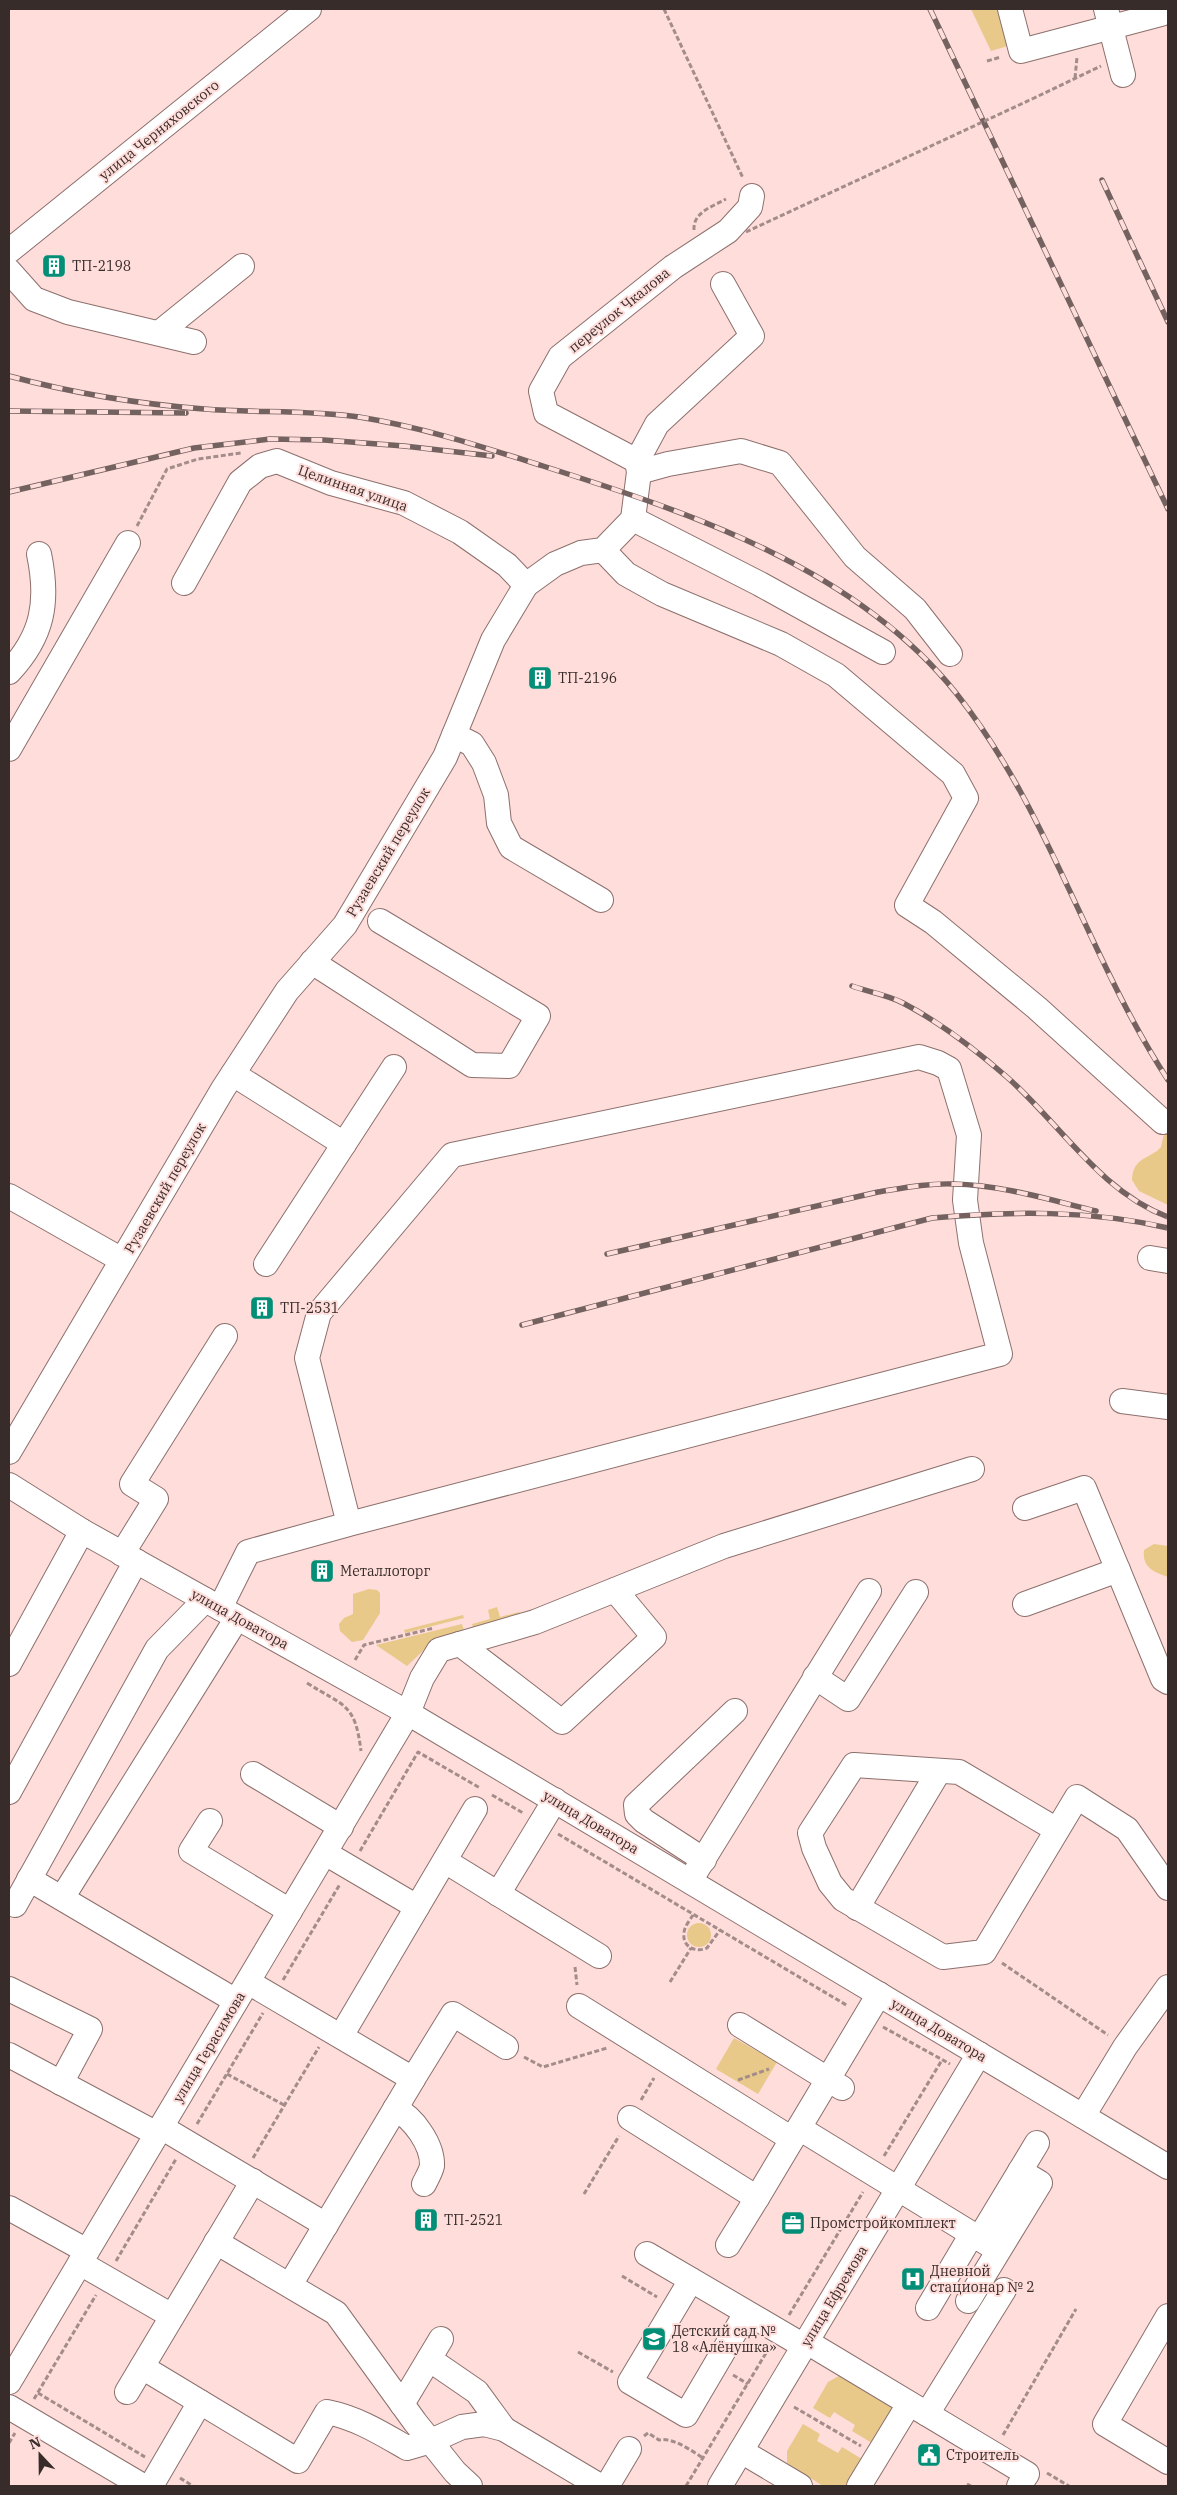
<svg xmlns="http://www.w3.org/2000/svg" width="1177" height="2495" font-family="'IBM Plex Serif',serif">
  <style>
    .green { fill: #e8c989 }
    .lines { fill: none; stroke-linecap: round; stroke-linejoin: round }
    .minor-casing { stroke: #8c706d; stroke-width: 26 }
    .path { stroke: #a38c8a; stroke-width: 3; stroke-dasharray: 5 2.5; stroke-linecap: butt }
    .minor { stroke: #fff; stroke-width: 24 }
    .rail-casing { stroke: #746260; stroke-width: 5.5 }
    .rail { stroke: #feddda; stroke-width: 4; stroke-dasharray: 11; stroke-linecap: butt }
    .path-bridge { stroke: #a38c8a; stroke-width: 3; stroke-dasharray: 5 2.5; stroke-linecap: butt }
    .labels { text-anchor: middle; stroke-width: 4; stroke-linejoin: round; paint-order: stroke }
    .street-label { font-size: 14px; fill: #382c2b; stroke: #feddda }
    .poi-label { font-size: 14px; fill: #382c2b; stroke: #feddda; text-anchor: start }
  </style>
  <rect width="100%" height="100%" fill="#feddda"/>
  <!-- green -->
  <g class="green">
    <polygon points="971,9 1001,9 1011,45 991,51"/>
    <path d="M1168,1128v77l-29,-14 -7,-11c1,-24 19,-21 29,-33l3,-13z"/>
    <path d="M1154,1544l14,2v31c-15,-5 -26,-10 -24,-27z"/>
    <polygon points="369,1589 377,1590 380,1593 380,1613 363,1640 352,1642 340,1631 339,1624 344,1618 353,1614 353,1594"/>
    <polygon points="497,1607 500,1617 519,1612 521,1618 474,1631 472,1624 490,1619 488,1610"/>
    <polygon points="463,1615 464,1618 405,1633 404,1630"/>
    <polygon points="462,1624 465,1635 428,1646 407,1666 376,1645"/>
    <circle cx="699" cy="1935" r="12"/>
    <polygon points="734,2038 777,2062 758,2094 716,2069"/>
    <polygon points="839,2376 894,2407 872,2443 852,2431 855,2425 834,2412 830,2418 813,2408 828,2382"/>
    <polygon points="803,2424 820,2434 817,2441 838,2453 842,2447 862,2459 846,2486 823,2486 787,2463 787,2451"/>
  </g>
  <g class="lines">
    <defs>
      <g id="minor">
        <polyline points="1010,9 1021,51 1161,14"/>
        <polyline points="1106,9 1123,75"/>
        <polyline points="9,251 309,9"/>
        <polyline points="9,271 34,299 68,312 194,342"/>
        <polyline points="159,333 242,266"/>
        <polyline points="637,461 546,413 541,391 560,357 673,267 728,231 750,207 752,196"/>
        <polyline points="637,461 657,424 752,336 723,284"/>
        <polyline points="639,472 668,464 741,451 780,463 855,557 915,609 950,654"/>
        <polyline points="633,519 760,584 883,652"/>
        <polyline points="603,550 626,574 662,594 781,644 836,675 953,774 966,798 907,905 933,922 1037,1008 1163,1122"/>
        <polyline points="184,583 240,482 260,466 277,461 331,483 404,503 460,532 507,565 526,585"/>
        <path d="M9,672c34,-36 40,-70 30,-118"/>
        <polyline points="454,735 472,744 484,763 496,795 499,823 511,847 601,900"/>
        <polyline points="9,749 128,543"/>
        <polyline points="312,962 472,1065 509,1066 538,1016 380,921"/>
        <polyline points="233,1074 344,1144 266,1264"/>
        <polyline points="344,1144 394,1067"/>
        <polyline points="9,1196 122,1260"/>
        <polyline points="1150,1258 1168,1261"/>
        <polyline points="1122,1401 1168,1407"/>
        <polyline points="9,1452 223,1089 287,991 345,925 445,757 493,640 526,585 555,564 581,553 603,550 633,519 639,472 637,461"/>
        <polyline points="9,1485 82,1531 408,1713 1168,2167"/>
        <polyline points="1025,1508 1084,1488 1163,1679 1168,1682"/>
        <polyline points="122,1554 156,1499 132,1484 225,1336"/>
        <polyline points="1025,1604 1118,1570"/>
        <polyline points="220,1608 248,1552 349,1524 307,1358 319,1313 452,1155 919,1057 938,1063 949,1069 969,1135 965,1200 971,1243 1000,1354 349,1524"/>
        <polyline points="460,1644 562,1722 654,1637 615,1590"/>
        <polyline points="9,1664 82,1531"/>
        <polyline points="815,1677 848,1699 916,1592"/>
        <polyline points="253,1774 341,1827"/>
        <polyline points="9,1792 136,1561"/>
        <polyline points="210,1821 191,1851 290,1911"/>
        <polyline points="1057,1830 959,1772 854,1765 810,1833 814,1848 830,1883 843,1899 943,1957 984,1952 1077,1797 1127,1829 1168,1888"/>
        <polyline points="325,1853 417,1907"/>
        <polyline points="704,1860 644,1821 637,1814 636,1805 735,1711"/>
        <polyline points="445,1861 599,1956"/>
        <polyline points="29,1879 236,2001"/>
        <polyline points="690,1881 869,1591"/>
        <polyline points="498,1894 555,1800"/>
        <polyline points="62,1898 237,1618"/>
        <polyline points="15,1905 157,1649 205,1600"/>
        <polyline points="857,1908 939,1771"/>
        <polyline points="248,1982 413,2079 453,2014 506,2047"/>
        <polyline points="9,1989 90,2029 61,2083"/>
        <polyline points="579,2006 792,2139"/>
        <polyline points="740,2025 842,2088"/>
        <polyline points="341,2036 475,1809"/>
        <polyline points="9,2055 157,2134"/>
        <path d="M395,2109c18,8 38,36 37,57 -1,5 -5,12 -8,18"/>
        <polyline points="1083,2116 1125,2047 1168,1987"/>
        <polyline points="630,2118 757,2198 879,1994"/>
        <polyline points="161,2127 326,2225"/>
        <polyline points="799,2128 998,2250"/>
        <polyline points="9,2208 87,2251"/>
        <polyline points="979,2239 1037,2143"/>
        <polyline points="216,2242 336,2313 415,2422 455,2472 470,2486"/>
        <polyline points="728,2245 757,2198"/>
        <polyline points="647,2254 804,2346"/>
        <polyline points="80,2263 172,2316"/>
        <polyline points="691,2280 630,2382 686,2415 746,2313"/>
        <polyline points="290,2285 413,2079"/>
        <polyline points="968,2301 1040,2183 1020,2171"/>
        <polyline points="928,2308 972,2234"/>
        <polyline points="1168,2316 1105,2424 1168,2462"/>
        <polyline points="807,2342 1027,2474 1019,2486"/>
        <polyline points="429,2359 477,2392 504,2429"/>
        <path d="M142,2367l156,94 29,-49c30,6 54,21 80,36l24,-7 31,-14 22,-3 20,5 96,57"/>
        <polyline points="9,2382 408,1713 422,1678 439,1650 535,1622 724,1546 972,1469"/>
        <polyline points="127,2392 253,2181"/>
        <polyline points="402,2404 441,2339"/>
        <polyline points="9,2407 143,2486"/>
        <polyline points="927,2414 1004,2290"/>
        <polyline points="741,2451 800,2486"/>
        <polyline points="151,2486 200,2402"/>
        <polyline points="607,2486 629,2449"/>
        <polyline points="720,2486 979,2054"/>
        <polyline points="859,2486 909,2404"/>
      </g>
    </defs>
    <!-- minor casing -->
    <use href="#minor" class="minor-casing"/>
    <!-- path -->
    <g class="path">
      <polyline points="664,9 743,178"/>
      <polyline points="987,61 1001,57"/>
      <polyline points="1075,78 1077,57"/>
      <polyline points="1032,99 1101,66"/>
      <path d="M694,230c-1,-18 18,-23 32,-31"/>
      <polyline points="137,526 167,469 198,459 241,453"/>
      <polyline points="355,1660 364,1645 434,1628"/>
      <path d="M307,1683c38,24 48,20 54,68"/>
      <polyline points="492,1795 523,1813"/>
      <polyline points="558,1834 848,2006"/>
      <polyline points="360,1851 418,1752 480,1788"/>
      <path d="M693,1915c-3,5 -9,12 -9,18 -2,14 12,20 23,15l13,-18"/>
      <polyline points="1002,1963 1108,2035"/>
      <polyline points="575,1967 577,1985"/>
      <polyline points="283,1980 340,1884"/>
      <polyline points="670,1982 691,1948"/>
      <polyline points="883,2027 950,2064"/>
      <polyline points="524,2057 543,2067 607,2048"/>
      <polyline points="227,2074 284,2105"/>
      <polyline points="738,2080 769,2069"/>
      <polyline points="641,2100 654,2078"/>
      <polyline points="197,2124 263,2013"/>
      <polyline points="884,2156 942,2060"/>
      <polyline points="253,2158 319,2047"/>
      <polyline points="584,2194 619,2136"/>
      <polyline points="116,2261 176,2159"/>
      <polyline points="622,2276 657,2297"/>
      <polyline points="789,2315 863,2192"/>
      <polyline points="578,2352 613,2372"/>
      <polyline points="733,2375 748,2384"/>
      <polyline points="38,2393 145,2457"/>
      <polyline points="34,2399 96,2295"/>
      <polyline points="794,2407 861,2446"/>
      <polyline points="1003,2435 1076,2309"/>
      <path d="M644,2436l4,-3 11,7c14,-3 33,11 44,18"/>
      <polyline points="9,2443 15,2433"/>
      <polyline points="1047,2473 1069,2486"/>
      <polyline points="180,2478 193,2486"/>
      <polyline points="967,2484 971,2486"/>
      <polyline points="686,2486 769,2348"/>
    </g>
    <!-- minor -->
    <use href="#minor" class="minor"/>
    <defs>
      <g id="rail">
        <polyline points="930,9 1168,509"/>
        <polyline points="1102,180 1168,322"/>
        <path d="M9,376c63,17 130,28 195,33 52,4 104,1 155,8 63,10 124,30 184,49 148,47 313,102 413,227 93,117 131,263 212,387"/>
        <polyline points="9,411 186,413"/>
        <polyline points="9,492 194,448 270,439 324,440 404,446 492,456"/>
        <path d="M852,986c17,6 36,9 51,17 38,20 73,47 105,75 52,46 93,114 160,139"/>
        <path d="M607,1254l271,-62c25,-4 50,-9 76,-8 48,1 96,16 142,27"/>
        <path d="M522,1325l410,-107c79,-7 159,-8 236,10"/>
      </g>
    </defs>
    <!-- rail casing -->
    <use href="#rail" class="rail-casing"/>
    <!-- rail -->
    <use href="#rail" class="rail"/>
    <!-- path-bridge -->
    <polyline class="path-bridge" points="746,232 1032,99"/>
  </g>
  <!-- icons -->
  <defs>
    <symbol id="building-square" viewBox="-11 -11 22 22"><rect x="-9" y="-9" width="18" height="18" rx="4" fill="#028e77" stroke="#feddda"/><path d="M-4-6H4V6H1V3H-1V6H-4ZM-2.5-4.3h1.7v1.8h-1.7ZM.8-4.3h1.7v1.8H.8ZM-2.5-1h1.7V.8h-1.7ZM.8-1h1.7V.8H.8Z" fill="#fff"/></symbol>
    <symbol id="office-square" viewBox="-11 -11 22 22"><rect x="-9" y="-9" width="18" height="18" rx="4" fill="#028e77" stroke="#feddda"/><path d="M-6-3h4V-5.5h4V-3h4V5H-6ZM-1-4.5V-3h2v-1.5ZM-6 0V1H6V0Z" fill="#fff"/></symbol>
    <symbol id="hospital-square" viewBox="-11 -11 22 22"><rect x="-9" y="-9" width="18" height="18" rx="4" fill="#028e77" stroke="#feddda"/><path d="M-5-5h3v3.5h4V-5h3V5h-3V1.5h-4V5h-3Z" fill="#fff"/></symbol>
    <symbol id="school-square" viewBox="-11 -11 22 22"><rect x="-9" y="-9" width="18" height="18" rx="4" fill="#028e77" stroke="#feddda"/><path d="M0-5L7-2L0 1L-7-2ZM-4 1L0 2.5L4 1V4Q0 6-4 4Z" fill="#fff"/></symbol>
    <symbol id="civic-square" viewBox="-11 -11 22 22"><rect x="-9" y="-9" width="18" height="18" rx="4" fill="#028e77" stroke="#feddda"/><path d="M-.6-6.5H3V-4.5H.6V-3L4-1V1h2V6H-6V1h2V-1L-.6-3ZM-1.2 2.5V6h2.4V2.5Z" fill="#fff"/></symbol>
  </defs>
  <g fill-rule="evenodd">
    <use href="#building-square" x="40" y="252" width="28" height="28"/>
    <use href="#building-square" x="526" y="664" width="28" height="28"/>
    <use href="#building-square" x="248" y="1294" width="28" height="28"/>
    <use href="#building-square" x="308" y="1557" width="28" height="28"/>
    <use href="#building-square" x="412" y="2206" width="28" height="28"/>
    <use href="#office-square" x="779" y="2209" width="28" height="28"/>
    <use href="#hospital-square" x="899" y="2265" width="28" height="28"/>
    <use href="#school-square" x="640" y="2325" width="28" height="28"/>
    <use href="#civic-square" x="915" y="2441" width="28" height="28"/>
  </g>
  <g class="labels">
    <!-- street labels -->
    <g class="street-label">
      <text transform="translate(159 130) rotate(-39)" y="5">улица Черняховского</text>
      <text transform="translate(619 310) rotate(-39)" y="5">переулок Чкалова</text>
      <text transform="translate(353 488) rotate(19)" y="5">Целинная улица</text>
      <text transform="translate(388 852) rotate(-59)" y="5">Рузаевский переулок</text>
      <text transform="translate(165 1188) rotate(-60)" y="5">Рузаевский переулок</text>
      <text transform="translate(240 1619) rotate(29)" y="5">улица Доватора</text>
      <text transform="translate(591 1822) rotate(31)" y="5">улица Доватора</text>
      <text transform="translate(939 2030) rotate(31)" y="5">улица Доватора</text>
      <text transform="translate(209 2047) rotate(-59)" y="5">улица Герасимова</text>
      <text transform="translate(834 2296) rotate(-59)" y="5">улица Ефремова</text>
    </g>
    <!-- poi labels -->
    <g class="poi-label">
      <text x="72" y="271">ТП-2198</text>
      <text x="558" y="683">ТП-2196</text>
      <text x="280" y="1313">ТП-2531</text>
      <text x="340" y="1576">Металлоторг</text>
      <text x="444" y="2225">ТП-2521</text>
      <text x="810" y="2228">Промстройкомплект</text>
      <text x="930" y="2276">Дневной<tspan x="930" dy="16">стационар № 2</tspan></text>
      <text x="672" y="2336">Детский сад №<tspan x="672" dy="16">18 «Алёнушка»</tspan></text>
      <text x="946" y="2460">Строитель</text>
    </g>
  </g>
  <!-- border -->
  <rect width="1177" height="2495" fill="none" stroke="#382c2b" stroke-width="20"/>
  <!-- north arrow -->
  <g transform="translate(40 2455) rotate(338)" stroke="#feddda" stroke-width="4" paint-order="stroke">
  <path d="M0-4L9 19L0 12L-9 19Z" fill="#382c2b"/>
  <text y="-8" font-size="14" font-weight="bold" text-anchor="middle" fill="#382c2b">N</text>
  </g>
</svg>
